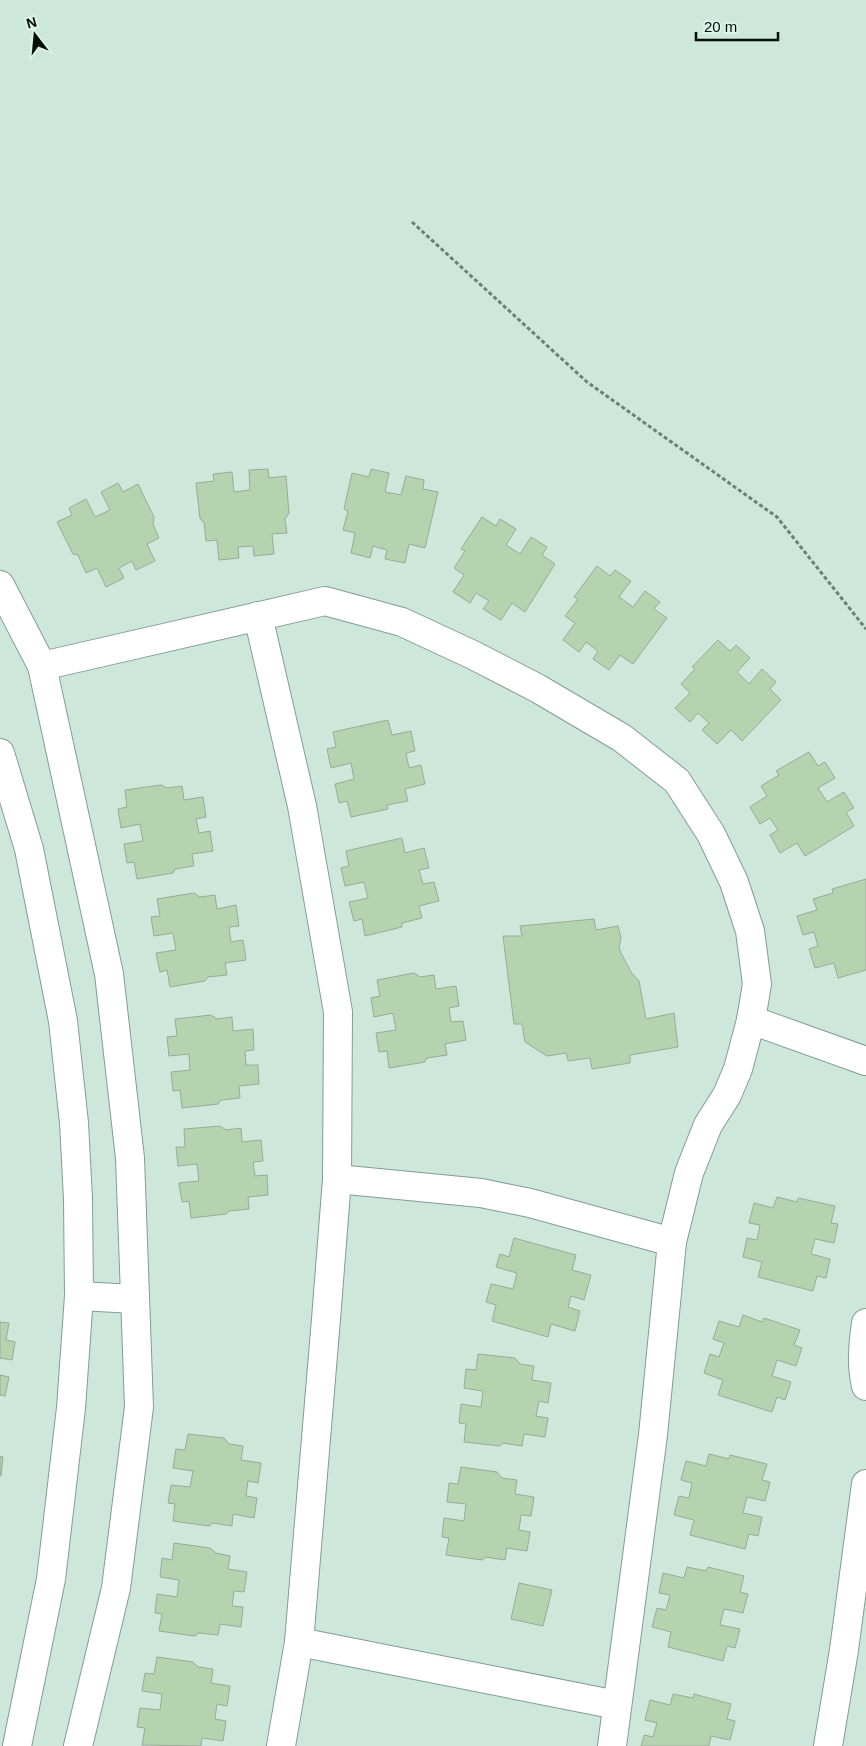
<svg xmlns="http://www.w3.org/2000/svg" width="866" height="1746" font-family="Helvetica,sans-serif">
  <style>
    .building { fill: #b4d4af; stroke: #9aaa97 }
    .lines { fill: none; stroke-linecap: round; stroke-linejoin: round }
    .minor-casing { stroke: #849d92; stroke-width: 30 }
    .path { stroke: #6e7f77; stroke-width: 3; stroke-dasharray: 4 2.5; stroke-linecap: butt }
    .minor { stroke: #fff; stroke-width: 28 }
  </style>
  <rect width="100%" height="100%" fill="#cde7db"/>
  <!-- building -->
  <g class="building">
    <polygon points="268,469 269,478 286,476 289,513 285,519 287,533 272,534 274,554 254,556 253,546 238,547 239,558 219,560 217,540 206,541 204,522 200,519 196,483 214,481 213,474 232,472 234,492 250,490 249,470"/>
    <polygon points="371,469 389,473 385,492 401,495 406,476 424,480 423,489 438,492 425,548 409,544 405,563 385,559 387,550 373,546 370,558 351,553 355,533 343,530 348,511 344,509 352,473 369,477"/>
    <polygon points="118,483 123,492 138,484 154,517 153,524 159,538 147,544 155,561 136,570 132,561 119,568 124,578 106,587 97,568 86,573 78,555 73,554 57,522 72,515 69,508 86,499 95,517 110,510 101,492"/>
    <polygon points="482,517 496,526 500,519 516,529 506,545 520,554 531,537 547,547 542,555 555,564 525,612 512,603 501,620 483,609 489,601 476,593 470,603 453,592 464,575 454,568 465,551 461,549"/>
    <polygon points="597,566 610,576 615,570 631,581 619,597 633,607 645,591 660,602 654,609 667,618 633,664 620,655 609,670 593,659 598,651 586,642 579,652 563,640 575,623 565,616 578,599 574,597"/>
    <polygon points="718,640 730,651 736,645 750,658 737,672 749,684 762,669 776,682 770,689 781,700 742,741 731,730 717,744 702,730 709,723 698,713 690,722 675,708 690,693 681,684 695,669 692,667"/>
    <polygon points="388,720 392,735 411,731 415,751 406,753 409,768 421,765 425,784 405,789 408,801 387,805 388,809 351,817 347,801 339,803 335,784 354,779 351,763 331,768 327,749 336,747 333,732"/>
    <polygon points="809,752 818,766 825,762 835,778 818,788 827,802 844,792 854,808 846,812 854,826 805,856 797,843 780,853 770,835 778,830 770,818 760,824 750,807 767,796 761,786 779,775 776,771"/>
    <polygon points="161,785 167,788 182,786 184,800 203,797 206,817 196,819 199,833 210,831 213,851 192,854 194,866 175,869 173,873 137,879 134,862 127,863 124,844 143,841 140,824 121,828 118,809 127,807 125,790"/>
    <polygon points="402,838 405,853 424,848 429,868 419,870 423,884 434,882 439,901 419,906 422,918 402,923 402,927 365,936 362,919 354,921 349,902 368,898 364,882 345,886 341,868 349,866 346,851"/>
    <polygon points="866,879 866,970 838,978 834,963 815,968 809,949 818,946 814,932 803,935 797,916 817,910 813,899 833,893 832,889"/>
    <polygon points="194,893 200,897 215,895 217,909 236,905 239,926 229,927 231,942 243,940 246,960 225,963 227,975 208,977 205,981 170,987 167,970 160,972 156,953 176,950 173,933 154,936 151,917 160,916 157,899"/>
    <polygon points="594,919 596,930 618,926 621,938 619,947 621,953 631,972 639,981 646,1019 674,1013 678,1047 630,1055 630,1063 592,1069 590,1058 568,1061 566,1053 547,1056 525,1042 522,1024 514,1024 503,936 522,936 520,926"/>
    <polygon points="414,973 420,977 434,975 436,989 456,986 459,1006 449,1008 451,1022 463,1021 466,1040 445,1044 447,1055 427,1058 425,1062 389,1068 387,1051 379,1052 376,1033 396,1030 393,1013 374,1017 371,998 380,996 377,980"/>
    <polygon points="211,1015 217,1019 232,1017 233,1031 253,1029 254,1050 245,1051 246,1065 258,1065 259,1084 239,1086 240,1098 221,1100 218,1104 182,1108 180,1090 173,1091 171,1072 190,1070 189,1054 169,1056 167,1037 177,1036 175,1019"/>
    <polygon points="220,1126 226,1130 241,1128 242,1142 261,1140 263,1161 253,1162 255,1176 267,1175 268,1195 248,1197 249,1209 229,1211 226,1214 191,1218 189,1201 182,1202 179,1183 199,1181 197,1164 178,1166 176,1147 185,1147 184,1129"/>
    <polygon points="777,1197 797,1202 798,1198 835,1206 831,1223 838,1224 834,1243 815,1239 811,1254 830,1259 826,1278 817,1276 813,1291 758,1277 762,1262 743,1257 747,1238 757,1240 760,1225 749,1223 754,1203 773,1208"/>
    <polygon points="514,1238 576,1255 572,1270 591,1275 584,1300 571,1296 568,1307 580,1311 575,1331 551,1324 548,1337 492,1321 496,1305 486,1302 491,1284 513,1289 517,1273 496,1267 500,1254 509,1257"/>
    <polygon points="743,1315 762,1322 764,1318 800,1330 794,1345 802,1348 796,1366 777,1360 772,1376 791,1382 785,1400 777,1397 772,1412 718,1395 723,1380 704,1373 710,1354 719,1357 724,1343 713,1339 719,1321 739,1327"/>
    <polygon points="0,1322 9,1323 6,1340 15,1342 12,1360 0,1358"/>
    <polygon points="478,1354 515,1358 520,1364 534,1366 532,1380 551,1383 548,1403 539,1401 536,1416 548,1418 545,1437 524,1434 522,1446 503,1443 500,1446 464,1442 466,1424 459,1423 461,1404 481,1407 483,1391 464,1388 466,1369 476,1370"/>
    <polygon points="0,1375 9,1377 5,1396 0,1395"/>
    <polygon points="188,1434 224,1438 229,1444 243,1446 241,1460 261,1463 258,1483 248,1481 246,1496 257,1498 254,1518 233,1514 232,1526 213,1523 209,1526 173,1521 175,1504 168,1503 171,1485 190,1487 193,1471 173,1468 176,1449 185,1450"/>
    <polygon points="709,1454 729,1459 730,1455 767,1464 762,1480 770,1482 765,1501 747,1497 743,1513 762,1517 758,1536 749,1534 745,1549 690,1535 694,1520 674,1515 679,1496 689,1498 692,1483 681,1480 686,1461 706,1466"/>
    <polygon points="0,1456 3,1457 1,1476 0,1476"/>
    <polygon points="461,1467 497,1472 502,1478 517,1480 515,1494 534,1497 531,1516 521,1515 519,1530 530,1532 527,1551 507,1548 505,1560 486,1557 482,1560 446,1555 449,1538 442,1537 444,1518 464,1521 466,1504 447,1502 449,1483 458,1484"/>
    <polygon points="174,1543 210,1548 216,1553 230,1556 228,1569 247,1572 244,1592 234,1591 232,1606 243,1607 241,1627 220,1624 218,1635 199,1633 195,1636 159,1631 162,1614 155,1613 157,1594 177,1597 179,1580 160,1577 162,1558 172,1560"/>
    <polygon points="687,1567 706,1571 708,1567 744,1576 740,1592 748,1594 743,1613 724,1609 720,1625 740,1629 735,1648 727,1646 723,1661 668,1647 671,1632 652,1627 657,1608 666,1610 670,1595 659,1593 663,1573 684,1578"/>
    <polygon points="519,1583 552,1590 543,1626 511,1619"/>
    <polygon points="157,1657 193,1662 198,1667 213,1669 211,1683 230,1686 227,1706 217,1704 215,1719 226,1721 223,1741 202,1738 201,1746 142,1745 145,1728 137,1727 140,1708 160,1710 162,1694 142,1691 145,1673 154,1674"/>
    <polygon points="673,1694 693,1698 694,1694 731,1704 727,1719 735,1721 730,1740 711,1736 709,1746 641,1746 644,1735 653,1737 657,1723 645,1720 650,1700 670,1705"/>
  </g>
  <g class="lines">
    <defs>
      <g id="minor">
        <polyline points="0,585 42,666 109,974 130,1158 139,1407 116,1588 78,1746"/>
        <polyline points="258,616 302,806 338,1012 337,1179 326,1319 299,1642 281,1746"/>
        <polyline points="42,666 325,601 402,622 473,655 537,688 622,738 677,781 711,834 734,882 750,931 757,984 751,1020 738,1069 727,1095 708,1125 689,1173 672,1242 653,1435 612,1746"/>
        <polyline points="0,753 29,849 63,1021 74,1123 78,1199 79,1296 71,1408 51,1579 17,1746"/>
        <polyline points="751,1020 866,1061"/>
        <polyline points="337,1179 481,1193 530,1203 672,1242"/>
        <polyline points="79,1296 135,1299"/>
        <path d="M866,1323c-3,21 -5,42 0,63"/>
        <polyline points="299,1642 617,1705"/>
        <polyline points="828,1746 844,1650 866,1484"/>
      </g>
    </defs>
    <!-- minor casing -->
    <use href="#minor" class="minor-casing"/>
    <!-- path -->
    <polyline class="path" points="412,222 587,382 777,517 866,629"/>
    <!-- minor -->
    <use href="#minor" class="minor"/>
  </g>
  <!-- north arrow -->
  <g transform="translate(35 35) rotate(344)" stroke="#daf4e8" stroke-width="4" paint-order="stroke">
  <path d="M0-4L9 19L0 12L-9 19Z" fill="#060e0a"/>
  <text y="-8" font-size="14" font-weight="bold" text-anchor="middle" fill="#060e0a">N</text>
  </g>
  <!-- scale -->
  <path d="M696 32v8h82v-8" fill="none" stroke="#060e0a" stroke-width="2.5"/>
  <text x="704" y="32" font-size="15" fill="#060e0a" stroke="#daf4e8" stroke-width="4" paint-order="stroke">20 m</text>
</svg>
